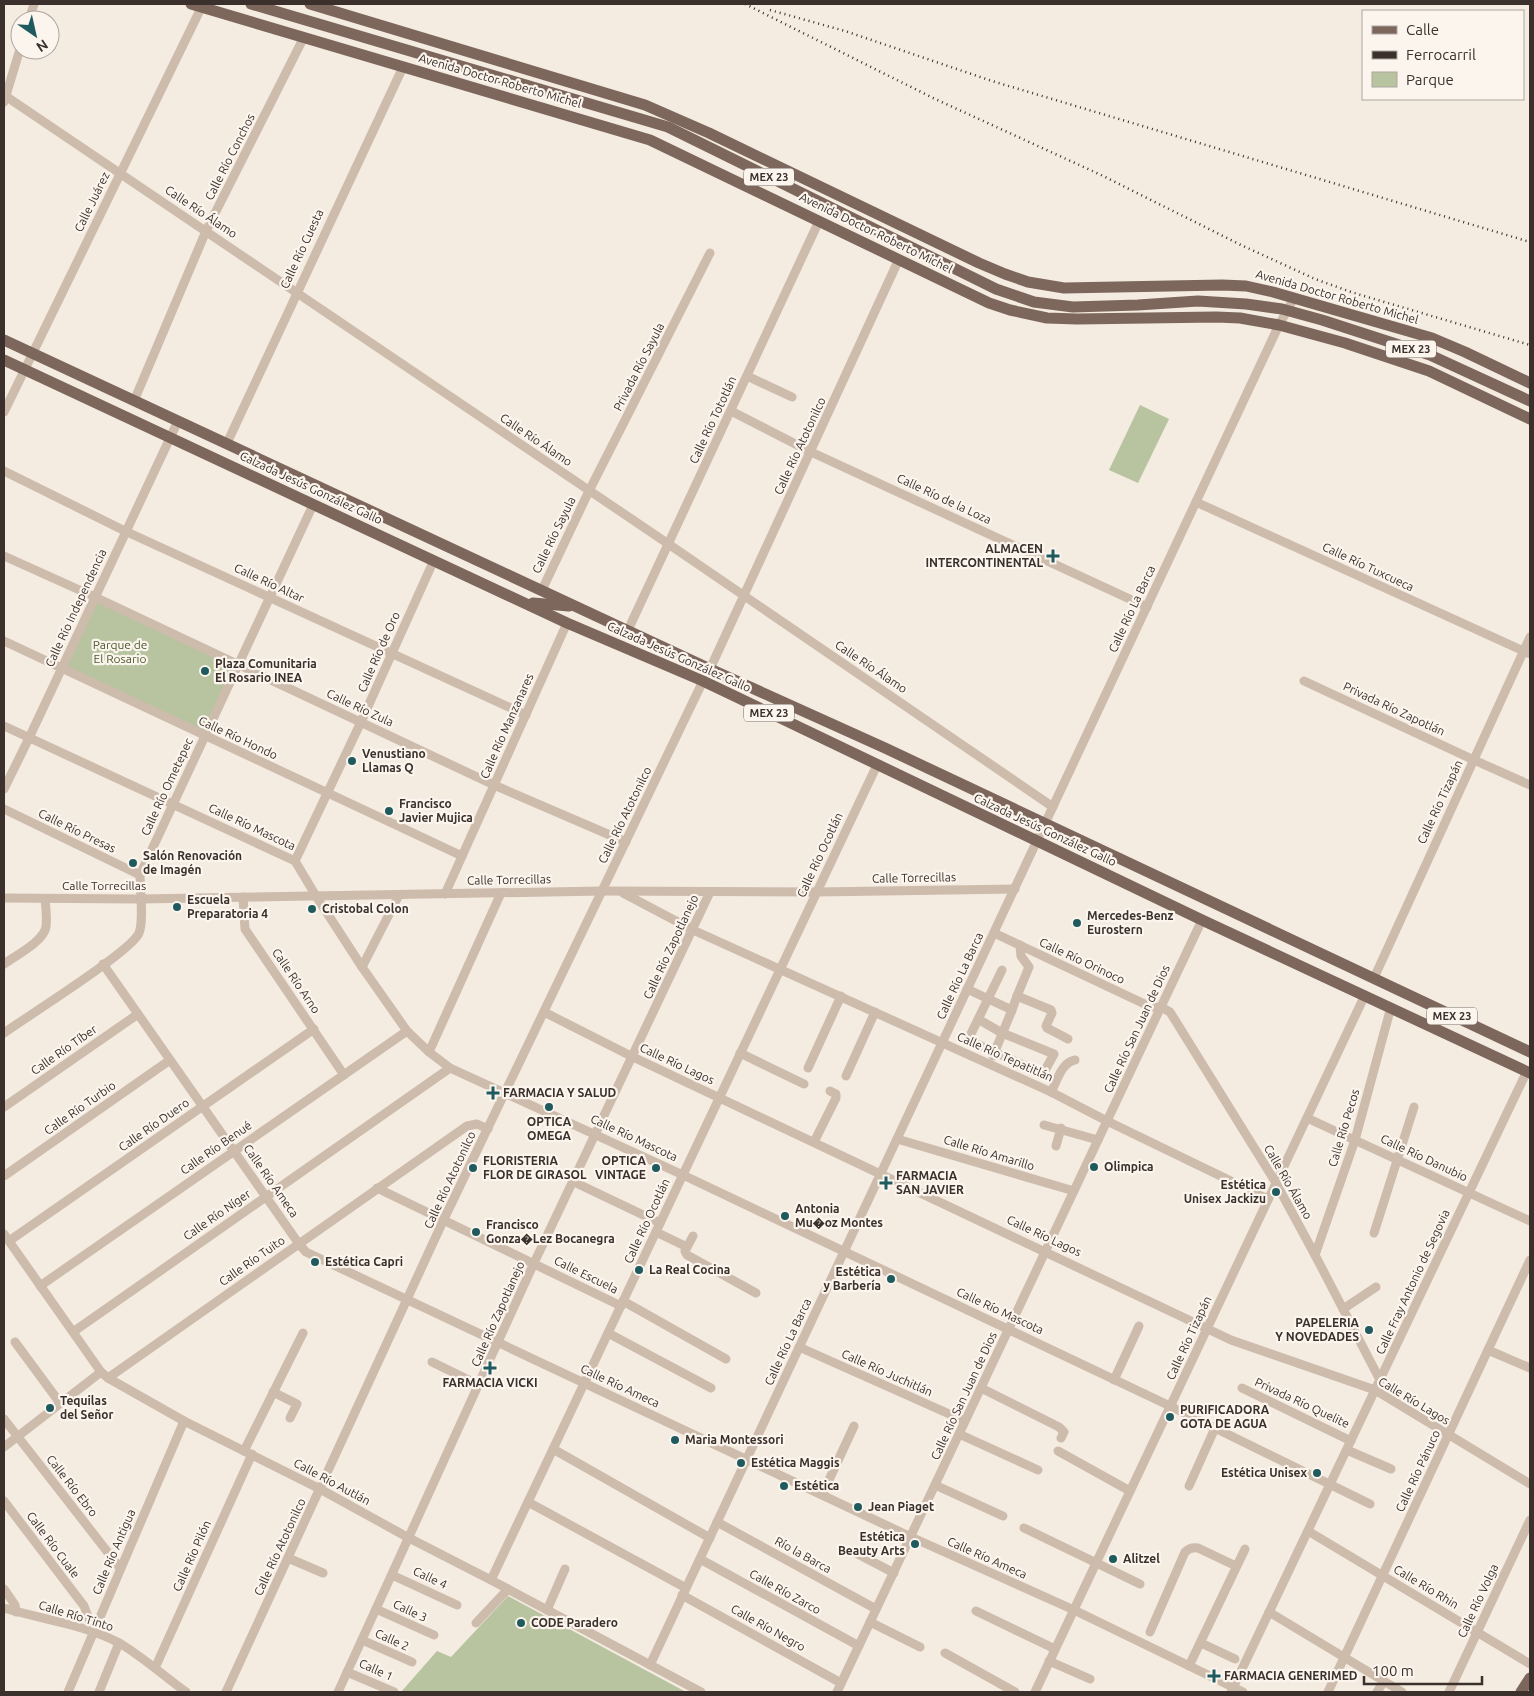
<svg xmlns="http://www.w3.org/2000/svg" width="1534" height="1696" font-family="Ubuntu,sans-serif">
  <style>
    .green { fill: #b8c4a0 }
    .lines { fill: none; stroke-linecap: round; stroke-linejoin: round }
    .minor { stroke: #cdbbac; stroke-width: 9 }
    .major { stroke: #7d675c; stroke-width: 11 }
    .rail { stroke: #3b302b; stroke-width: 2.5; stroke-dasharray: 1 4; stroke-linecap: butt }
    .poi-dot { fill: #1f5a5e; stroke: #fbf5ee; stroke-width: 2 }
    .labels { text-anchor: middle; stroke-width: 4.5; stroke-linejoin: round; paint-order: stroke }
    .shield { fill: #fbf5ee; stroke: #756b66; stroke-width: 1 }
    .shield-label { font-size: 11px; font-weight: bold; fill: #3b302b }
    .street-label { font-size: 12px; fill: #3b302b; stroke: #fbf5ee }
    .poi-label { font-size: 12px; font-weight: bold; fill: #3b302b; stroke: #fbf5ee; text-anchor: start }
    .park-label { font-size: 12px; fill: #4a5a2e; stroke: #fbf5ee }
  </style>
  <rect width="100%" height="100%" fill="#f4ebe1"/>
  <!-- green -->
  <g class="green">
    <polygon points="1140,405 1169,419 1138,483 1109,470"/>
    <polygon points="96,600 235,665 204,733 64,668"/>
    <polygon points="508,1596 686,1692 401,1692 437,1651 451,1657"/>
  </g>
  <g class="lines">
    <!-- minor -->
    <g class="minor">
      <polyline points="29,20 34,4"/>
      <polyline points="4,95 667,543 1053,807"/>
      <polyline points="4,102 20,49"/>
      <polyline points="747,376 792,397"/>
      <polyline points="134,401 206,231 304,37"/>
      <polyline points="731,411 811,452 1147,607"/>
      <polyline points="4,412 203,4"/>
      <polyline points="227,443 403,67"/>
      <polyline points="4,471 125,531 526,715"/>
      <polyline points="1196,502 1530,654"/>
      <polyline points="4,556 95,597 494,785 626,842"/>
      <polyline points="542,590 589,491 710,253"/>
      <polyline points="628,630 819,221"/>
      <polyline points="4,641 462,856"/>
      <polyline points="710,669 899,259"/>
      <polyline points="1304,681 1474,760 1530,785"/>
      <polyline points="4,726 295,861 316,896 362,967 407,1031 429,1052 450,1068 683,1175 1170,1406 1370,1504"/>
      <polyline points="4,789 29,738 178,421"/>
      <polyline points="4,809 140,875"/>
      <polyline points="295,861 361,722 434,560"/>
      <polyline points="623,893 693,930 1051,1092 1107,1121 1268,1199"/>
      <polyline points="445,894 567,623"/>
      <polyline points="243,897 245,929 344,1075"/>
      <polyline points="4,898 140,899 602,891 817,892 1015,889"/>
      <polyline points="994,933 1151,1007 1161,1007 1170,1012 1276,1183 1315,1255 1380,1380"/>
      <path d="M4,964c11,-8 40,-23 42,-37 1,-9 0,-19 -1,-28"/>
      <polyline points="103,964 299,1244 306,1252 911,1537 1074,1610 1243,1692"/>
      <polyline points="362,967 399,895"/>
      <polyline points="1374,978 1530,637"/>
      <polyline points="967,989 1012,1010 1017,996 1051,1010 1052,1013 1046,1026 1047,1028 1068,1039"/>
      <polyline points="1017,996 1029,967 1021,956 1020,945"/>
      <polyline points="544,1012 633,1057 1231,1340 1375,1390 1530,1484"/>
      <polyline points="978,1019 1002,1033 1054,1054 1043,1074 968,1040 1002,970"/>
      <path d="M4,1033c22,-16 128,-82 135,-100 5,-12 1,-44 1,-58l173,-370"/>
      <polyline points="429,1052 501,893"/>
      <polyline points="740,1053 804,1084"/>
      <polyline points="993,1056 1012,1010"/>
      <polyline points="808,1068 841,996"/>
      <polyline points="846,1076 875,1012"/>
      <path d="M1051,1092c6,-11 11,-30 24,-32"/>
      <polyline points="4,1107 138,1014"/>
      <polyline points="1307,1118 1530,1221"/>
      <polyline points="1044,1125 1098,1140"/>
      <polyline points="897,1139 1074,1191"/>
      <polyline points="814,1142 836,1098 836,1094 830,1091"/>
      <polyline points="1056,1146 1061,1128"/>
      <polyline points="4,1176 170,1060"/>
      <polyline points="574,1182 660,1223"/>
      <polyline points="377,1188 621,1306"/>
      <polyline points="656,1232 687,1247"/>
      <polyline points="1374,1233 1414,1107"/>
      <polyline points="4,1234 101,1372 108,1378 184,1421 320,1489 409,1538 491,1580 701,1692"/>
      <polyline points="693,1236 685,1251 687,1255 756,1293"/>
      <polyline points="9,1241 314,1029"/>
      <polyline points="1315,1255 1355,1140 1391,1007"/>
      <polyline points="40,1286 407,1031"/>
      <polyline points="623,1301 726,1359"/>
      <polyline points="1343,1309 1376,1287"/>
      <polyline points="73,1332 450,1068"/>
      <polyline points="608,1333 711,1388"/>
      <polyline points="15,1342 60,1403"/>
      <polyline points="799,1347 965,1421"/>
      <polyline points="1488,1350 1530,1368"/>
      <polyline points="432,1362 479,1385"/>
      <polyline points="108,1378 467,1126 477,1124 488,1129"/>
      <polyline points="1114,1380 1139,1326"/>
      <polyline points="981,1388 1059,1427 1064,1432 1061,1438"/>
      <polyline points="1242,1388 1351,1441"/>
      <polyline points="273,1392 297,1404 290,1418"/>
      <polyline points="4,1419 120,1568"/>
      <polyline points="959,1434 1038,1470"/>
      <polyline points="4,1447 101,1372"/>
      <polyline points="553,1449 710,1538"/>
      <polyline points="1347,1450 1391,1469"/>
      <polyline points="244,1451 303,1333"/>
      <polyline points="1058,1451 1130,1491"/>
      <polyline points="935,1485 1003,1516"/>
      <polyline points="1189,1486 1215,1428"/>
      <polyline points="822,1495 854,1426"/>
      <polyline points="4,1501 84,1606 94,1632"/>
      <polyline points="528,1502 686,1588"/>
      <polyline points="717,1522 876,1609"/>
      <polyline points="1024,1528 1140,1584"/>
      <polyline points="1308,1531 1530,1664"/>
      <polyline points="852,1551 894,1573"/>
      <polyline points="288,1558 323,1573"/>
      <polyline points="700,1559 859,1646"/>
      <polyline points="392,1575 457,1605"/>
      <polyline points="491,1580 877,765"/>
      <polyline points="4,1589 15,1605 16,1612"/>
      <polyline points="682,1595 841,1683"/>
      <path d="M4,1608c37,11 83,17 117,36 23,14 43,32 65,48"/>
      <polyline points="376,1609 434,1635"/>
      <polyline points="547,1610 565,1569"/>
      <polyline points="976,1611 1055,1649"/>
      <polyline points="1269,1612 1402,1692"/>
      <polyline points="870,1622 920,1647"/>
      <polyline points="476,1623 508,1589"/>
      <path d="M1150,1632l35,-80c4,-4 8,-5 13,-4l38,18"/>
      <polyline points="362,1640 412,1662"/>
      <polyline points="1201,1643 1235,1659"/>
      <polyline points="945,1653 1015,1692"/>
      <polyline points="1049,1661 1090,1679"/>
      <polyline points="650,1665 1279,325 1294,298"/>
      <polyline points="1189,1666 1245,1549"/>
      <polyline points="155,1668 252,1454"/>
      <polyline points="347,1672 394,1692"/>
      <polyline points="68,1692 184,1421"/>
      <polyline points="99,1692 119,1643"/>
      <polyline points="226,1692 444,1219 703,681"/>
      <polyline points="338,1692 534,1263 710,892"/>
      <polyline points="837,1692 1202,920"/>
      <polyline points="1035,1692 1365,995"/>
      <polyline points="1231,1692 1527,1071"/>
      <polyline points="1328,1692 1530,1260"/>
      <polyline points="1377,1692 1384,1681"/>
      <polyline points="1449,1692 1530,1520"/>
    </g>
    <!-- major -->
    <g class="major">
      <polyline points="191,4 650,140 989,303 1010,310 1047,318 1077,319 1216,317 1240,318 1279,325 1345,343 1429,371 1530,419"/>
      <polyline points="251,4 668,127 996,289 1034,302 1073,307 1138,305 1198,301 1246,304 1282,309 1322,320 1430,355 1530,401"/>
      <polyline points="310,4 645,105 709,133 979,263 1005,274 1028,282 1064,288 1222,285 1246,286 1273,292 1432,338 1465,352 1530,383"/>
      <polyline points="4,340 710,669 885,748 1530,1052"/>
      <polyline points="4,360 567,623 703,681 1202,920 1530,1073"/>
      <polyline points="533,603 569,606"/>
      <polyline points="1521,1692 1530,1678"/>
    </g>
    <!-- rail -->
    <g class="rail">
      <polyline points="745,4 933,98 1099,174 1241,245 1315,279 1354,293 1530,345"/>
      <polyline points="770,10 845,31 992,81 1530,242"/>
    </g>
  </g>
  <!-- markers -->
  <g class="poi-dot">
    <path d="M1050.5 548.5h5v5h5v5h-5v5h-5v-5h-5v-5h5z"/>
    <circle cx="205" cy="671" r="5"/>
    <circle cx="352" cy="761" r="5"/>
    <circle cx="389" cy="811" r="5"/>
    <circle cx="133" cy="863" r="5"/>
    <circle cx="177" cy="907" r="5"/>
    <circle cx="312" cy="909" r="5"/>
    <circle cx="1077" cy="923" r="5"/>
    <path d="M490.5 1085.5h5v5h5v5h-5v5h-5v-5h-5v-5h5z"/>
    <circle cx="549" cy="1107" r="5"/>
    <circle cx="1094" cy="1167" r="5"/>
    <circle cx="473" cy="1168" r="5"/>
    <circle cx="656" cy="1168" r="5"/>
    <path d="M883.5 1175.5h5v5h5v5h-5v5h-5v-5h-5v-5h5z"/>
    <circle cx="1276" cy="1192" r="5"/>
    <circle cx="785" cy="1216" r="5"/>
    <circle cx="476" cy="1232" r="5"/>
    <circle cx="315" cy="1262" r="5"/>
    <circle cx="639" cy="1270" r="5"/>
    <circle cx="891" cy="1279" r="5"/>
    <circle cx="1369" cy="1330" r="5"/>
    <path d="M487.5 1360.5h5v5h5v5h-5v5h-5v-5h-5v-5h5z"/>
    <circle cx="50" cy="1408" r="5"/>
    <circle cx="1170" cy="1417" r="5"/>
    <circle cx="675" cy="1440" r="5"/>
    <circle cx="741" cy="1463" r="5"/>
    <circle cx="1317" cy="1473" r="5"/>
    <circle cx="784" cy="1486" r="5"/>
    <circle cx="858" cy="1507" r="5"/>
    <circle cx="915" cy="1544" r="5"/>
    <circle cx="1113" cy="1559" r="5"/>
    <circle cx="521" cy="1623" r="5"/>
    <path d="M1211.5 1668.5h5v5h5v5h-5v5h-5v-5h-5v-5h5z"/>
  </g>
  <g class="labels">
    <!-- shield labels -->
    <g class="shield">
      <rect x="744" y="168.5" width="50" height="17" rx="4"/>
      <rect x="1386" y="340.5" width="50" height="17" rx="4"/>
      <rect x="744" y="704.5" width="50" height="17" rx="4"/>
      <rect x="1427" y="1007.5" width="50" height="17" rx="4"/>
    </g>
    <g class="shield-label">
      <text x="769" y="181">MEX 23</text>
      <text x="1411" y="353">MEX 23</text>
      <text x="769" y="717">MEX 23</text>
      <text x="1452" y="1020">MEX 23</text>
    </g>
    <!-- street labels -->
    <g class="street-label">
      <text transform="translate(500 81) rotate(16)" y="4">Avenida Doctor Roberto Michel</text>
      <text transform="translate(230 157) rotate(-63)" y="4">Calle Río Conchos</text>
      <text transform="translate(92 202) rotate(-64)" y="4">Calle Juárez</text>
      <text transform="translate(201 212) rotate(34)" y="4">Calle Río Álamo</text>
      <text transform="translate(876 233) rotate(26)" y="4">Avenida Doctor Roberto Michel</text>
      <text transform="translate(302 249) rotate(-65)" y="4">Calle Río Cuesta</text>
      <text transform="translate(1337 297) rotate(16)" y="4">Avenida Doctor Roberto Michel</text>
      <text transform="translate(639 367) rotate(-63)" y="4">Privada Río Sayula</text>
      <text transform="translate(713 420) rotate(-65)" y="4">Calle Río Tototlán</text>
      <text transform="translate(536 440) rotate(34)" y="4">Calle Río Álamo</text>
      <text transform="translate(800 446) rotate(-65)" y="4">Calle Río Atotonilco</text>
      <text transform="translate(311 488) rotate(25)" y="4">Calzada Jesús González Gallo</text>
      <text transform="translate(944 499) rotate(25)" y="4">Calle Río de la Loza</text>
      <text transform="translate(554 535) rotate(-64)" y="4">Calle Río Sayula</text>
      <text transform="translate(1368 567) rotate(25)" y="4">Calle Río Tuxcueca</text>
      <text transform="translate(269 583) rotate(25)" y="4">Calle Río Altar</text>
      <text transform="translate(76 608) rotate(-65)" y="4">Calle Río Independencia</text>
      <text transform="translate(1132 609) rotate(-65)" y="4">Calle Río La Barca</text>
      <text transform="translate(379 652) rotate(-66)" y="4">Calle Río de Oro</text>
      <text transform="translate(679 657) rotate(24)" y="4">Calzada Jesús González Gallo</text>
      <text transform="translate(871 667) rotate(34)" y="4">Calle Río Álamo</text>
      <text transform="translate(360 708) rotate(25)" y="4">Calle Río Zula</text>
      <text transform="translate(1394 709) rotate(25)" y="4">Privada Río Zapotlán</text>
      <text transform="translate(507 726) rotate(-66)" y="4">Calle Río Manzanares</text>
      <text transform="translate(238 738) rotate(25)" y="4">Calle Río Hondo</text>
      <text transform="translate(167 787) rotate(-65)" y="4">Calle Río Ometepec</text>
      <text transform="translate(1440 802) rotate(-65)" y="4">Calle Río Tizapán</text>
      <text transform="translate(625 815) rotate(-64)" y="4">Calle Río Atotonilco</text>
      <text transform="translate(252 827) rotate(25)" y="4">Calle Río Mascota</text>
      <text transform="translate(1045 830) rotate(25)" y="4">Calzada Jesús González Gallo</text>
      <text transform="translate(77 831) rotate(26)" y="4">Calle Río Presas</text>
      <text transform="translate(820 855) rotate(-65)" y="4">Calle Río Ocotlán</text>
      <text transform="translate(914 878) rotate(-1)" y="4">Calle Torrecillas</text>
      <text transform="translate(509 880) rotate(-1)" y="4">Calle Torrecillas</text>
      <text x="104" y="890">Calle Torrecillas</text>
      <text transform="translate(671 947) rotate(-65)" y="4">Calle Río Zapotlanejo</text>
      <text transform="translate(1082 961) rotate(25)" y="4">Calle Río Orinoco</text>
      <text transform="translate(960 976) rotate(-65)" y="4">Calle Río La Barca</text>
      <text transform="translate(296 981) rotate(56)" y="4">Calle Río Arno</text>
      <text transform="translate(1137 1029) rotate(-65)" y="4">Calle Río San Juan de Dios</text>
      <text transform="translate(64 1050) rotate(-35)" y="4">Calle Río Tíber</text>
      <text transform="translate(1005 1057) rotate(24)" y="4">Calle Río Tepatitlán</text>
      <text transform="translate(677 1064) rotate(25)" y="4">Calle Río Lagos</text>
      <text transform="translate(80 1108) rotate(-35)" y="4">Calle Río Turbio</text>
      <text transform="translate(154 1125) rotate(-35)" y="4">Calle Río Duero</text>
      <text transform="translate(1344 1128) rotate(-73)" y="4">Calle Río Pecos</text>
      <text transform="translate(634 1138) rotate(25)" y="4">Calle Río Mascota</text>
      <text transform="translate(216 1148) rotate(-35)" y="4">Calle Río Benué</text>
      <text transform="translate(989 1153) rotate(17)" y="4">Calle Río Amarillo</text>
      <text transform="translate(1424 1158) rotate(25)" y="4">Calle Río Danubio</text>
      <text transform="translate(450 1180) rotate(-65)" y="4">Calle Río Atotonilco</text>
      <text transform="translate(271 1181) rotate(55)" y="4">Calle Río Ameca</text>
      <text transform="translate(1288 1182) rotate(60)" y="4">Calle Río Álamo</text>
      <text transform="translate(217 1215) rotate(-35)" y="4">Calle Río Níger</text>
      <text transform="translate(647 1221) rotate(-65)" y="4">Calle Río Ocotlán</text>
      <text transform="translate(1044 1236) rotate(25)" y="4">Calle Río Lagos</text>
      <text transform="translate(252 1261) rotate(-35)" y="4">Calle Río Tuito</text>
      <text transform="translate(586 1275) rotate(26)" y="4">Calle Escuela</text>
      <text transform="translate(1413 1282) rotate(-65)" y="4">Calle Fray Antonio de Segovia</text>
      <text transform="translate(1000 1311) rotate(25)" y="4">Calle Río Mascota</text>
      <text transform="translate(498 1314) rotate(-66)" y="4">Calle Río Zapotlanejo</text>
      <text transform="translate(1189 1338) rotate(-65)" y="4">Calle Río Tizapán</text>
      <text transform="translate(788 1342) rotate(-65)" y="4">Calle Río La Barca</text>
      <text transform="translate(887 1373) rotate(24)" y="4">Calle Río Juchitlán</text>
      <text transform="translate(620 1386) rotate(25)" y="4">Calle Río Ameca</text>
      <text transform="translate(964 1396) rotate(-65)" y="4">Calle Río San Juan de Dios</text>
      <text transform="translate(1414 1401) rotate(31)" y="4">Calle Río Lagos</text>
      <text transform="translate(1302 1403) rotate(25)" y="4">Privada Río Quelite</text>
      <text transform="translate(1418 1471) rotate(-65)" y="4">Calle Río Pánuco</text>
      <text transform="translate(332 1482) rotate(28)" y="4">Calle Río Autlán</text>
      <text transform="translate(72 1486) rotate(52)" y="4">Calle Río Ebro</text>
      <text transform="translate(53 1545) rotate(53)" y="4">Calle Río Cuale</text>
      <text transform="translate(280 1547) rotate(-65)" y="4">Calle Río Atotonilco</text>
      <text transform="translate(114 1552) rotate(-67)" y="4">Calle Río Antigua</text>
      <text transform="translate(803 1555) rotate(29)" y="4">Río la Barca</text>
      <text transform="translate(192 1556) rotate(-66)" y="4">Calle Río Pilón</text>
      <text transform="translate(987 1558) rotate(24)" y="4">Calle Río Ameca</text>
      <text transform="translate(430 1578) rotate(25)" y="4">Calle 4</text>
      <text transform="translate(1426 1587) rotate(31)" y="4">Calle Río Rhin</text>
      <text transform="translate(785 1592) rotate(29)" y="4">Calle Río Zarco</text>
      <text transform="translate(1478 1601) rotate(-65)" y="4">Calle Río Volga</text>
      <text transform="translate(410 1611) rotate(25)" y="4">Calle 3</text>
      <text transform="translate(76 1616) rotate(17)" y="4">Calle Río Tinto</text>
      <text transform="translate(768 1628) rotate(29)" y="4">Calle Río Negro</text>
      <text transform="translate(392 1640) rotate(24)" y="4">Calle 2</text>
      <text transform="translate(376 1670) rotate(24)" y="4">Calle 1</text>
    </g>
    <!-- poi labels -->
    <g class="poi-label">
      <text x="1043" y="553" text-anchor="end">ALMACEN<tspan x="1043" dy="14">INTERCONTINENTAL</tspan></text>
      <text x="215" y="668">Plaza Comunitaria<tspan x="215" dy="14">El Rosario INEA</tspan></text>
      <text x="362" y="758">Venustiano<tspan x="362" dy="14">Llamas Q</tspan></text>
      <text x="399" y="808">Francisco<tspan x="399" dy="14">Javier Mujica</tspan></text>
      <text x="143" y="860">Salón Renovación<tspan x="143" dy="14">de Imagén</tspan></text>
      <text x="187" y="904">Escuela<tspan x="187" dy="14">Preparatoria 4</tspan></text>
      <text x="322" y="913">Cristobal Colon</text>
      <text x="1087" y="920">Mercedes-Benz<tspan x="1087" dy="14">Eurostern</tspan></text>
      <text x="503" y="1097">FARMACIA Y SALUD</text>
      <text x="549" y="1126" text-anchor="middle">OPTICA<tspan x="549" dy="14">OMEGA</tspan></text>
      <text x="483" y="1165">FLORISTERIA<tspan x="483" dy="14">FLOR DE GIRASOL</tspan></text>
      <text x="646" y="1165" text-anchor="end">OPTICA<tspan x="646" dy="14">VINTAGE</tspan></text>
      <text x="1104" y="1171">Olimpica</text>
      <text x="896" y="1180">FARMACIA<tspan x="896" dy="14">SAN JAVIER</tspan></text>
      <text x="1266" y="1189" text-anchor="end">Estética<tspan x="1266" dy="14">Unisex Jackizu</tspan></text>
      <text x="795" y="1213">Antonia<tspan x="795" dy="14">Mu�oz Montes</tspan></text>
      <text x="486" y="1229">Francisco<tspan x="486" dy="14">Gonza�Lez Bocanegra</tspan></text>
      <text x="325" y="1266">Estética Capri</text>
      <text x="649" y="1274">La Real Cocina</text>
      <text x="881" y="1276" text-anchor="end">Estética<tspan x="881" dy="14">y Barbería</tspan></text>
      <text x="1359" y="1327" text-anchor="end">PAPELERIA<tspan x="1359" dy="14">Y NOVEDADES</tspan></text>
      <text x="490" y="1387" text-anchor="middle">FARMACIA VICKI</text>
      <text x="60" y="1405">Tequilas<tspan x="60" dy="14">del Señor</tspan></text>
      <text x="1180" y="1414">PURIFICADORA<tspan x="1180" dy="14">GOTA DE AGUA</tspan></text>
      <text x="685" y="1444">Maria Montessori</text>
      <text x="751" y="1467">Estética Maggis</text>
      <text x="1307" y="1477" text-anchor="end">Estética Unisex</text>
      <text x="794" y="1490">Estética</text>
      <text x="868" y="1511">Jean Piaget</text>
      <text x="905" y="1541" text-anchor="end">Estética<tspan x="905" dy="14">Beauty Arts</tspan></text>
      <text x="1123" y="1563">Alitzel</text>
      <text x="531" y="1627">CODE Paradero</text>
      <text x="1224" y="1680">FARMACIA GENERIMED</text>
    </g>
    <!-- park labels -->
    <g class="park-label">
      <text x="120" y="649">Parque de<tspan x="120" dy="14">El Rosario</tspan></text>
    </g>
  </g>
  <!-- border -->
  <rect width="1534" height="1696" fill="none" stroke="#3b302b" stroke-width="10"/>
  <!-- legend -->
  <rect x="1362" y="10" width="162" height="90" fill="#fbf5ee" stroke="#aea6a0"/>
  <rect x="1372" y="26" width="25" height="8" fill="#7d675c" stroke="#aea6a0"/>
  <text x="1406" y="35" font-size="15" fill="#3b302b">Calle</text>
  <rect x="1372" y="51" width="25" height="8" fill="#3b302b" stroke="#aea6a0"/>
  <text x="1406" y="60" font-size="15" fill="#3b302b">Ferrocarril</text>
  <rect x="1372" y="72" width="25" height="15" fill="#b8c4a0" stroke="#aea6a0"/>
  <text x="1406" y="85" font-size="15" fill="#3b302b">Parque</text>
  <!-- north arrow -->
  <g transform="translate(35 35) rotate(146)"><circle r="24" fill="#fbf5ee" stroke="#aea6a0"/>
  <path d="M0-4L9 19L0 12L-9 19Z" fill="#1f5a5e"/>
  <text y="-8" font-size="14" font-weight="bold" text-anchor="middle" fill="#3b302b">N</text>
  </g>
  <!-- scale -->
  <path d="M1364 1676v8h118v-8" fill="none" stroke="#3b302b" stroke-width="2.5"/>
  <text x="1372" y="1676" font-size="15" fill="#3b302b" stroke="#fbf5ee" stroke-width="4" paint-order="stroke">100 m</text>
</svg>
